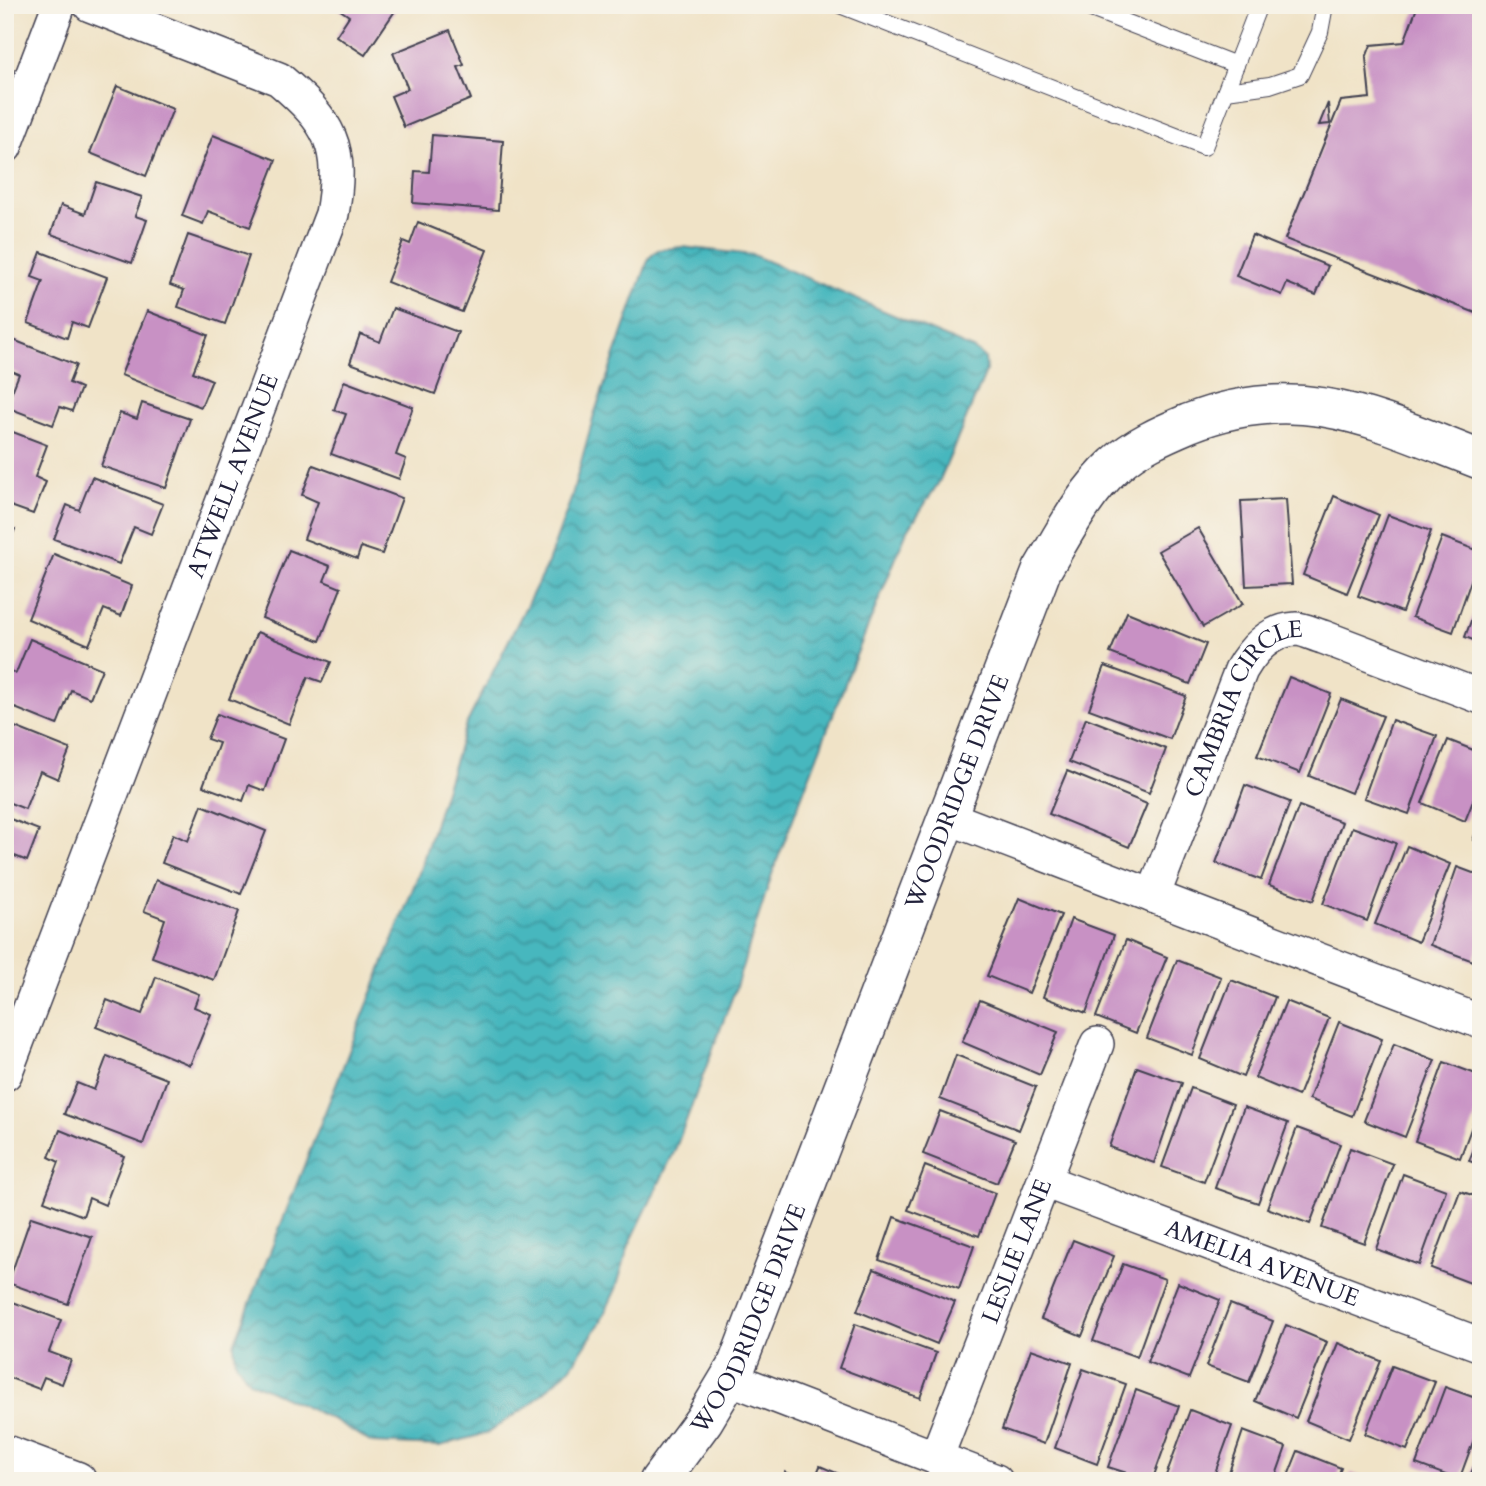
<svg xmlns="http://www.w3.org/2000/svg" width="1486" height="1486" font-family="Cardo,serif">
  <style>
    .water { fill: url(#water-waves); stroke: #346c7c; stroke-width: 2 }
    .building { fill: #c891c4 }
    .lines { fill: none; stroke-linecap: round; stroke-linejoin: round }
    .service-casing { stroke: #413f50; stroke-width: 18 }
    .minor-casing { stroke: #413f50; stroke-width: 36 }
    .tertiary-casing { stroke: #413f50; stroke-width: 41 }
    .service { stroke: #fff; stroke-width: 16 }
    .minor { stroke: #fff; stroke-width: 33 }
    .tertiary { stroke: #fff; stroke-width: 38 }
    .labels { text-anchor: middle; stroke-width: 7; stroke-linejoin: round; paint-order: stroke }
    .street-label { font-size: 24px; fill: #22223b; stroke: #f7f3e8 }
  </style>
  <defs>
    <pattern id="water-waves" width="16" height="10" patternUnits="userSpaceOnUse" patternTransform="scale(1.75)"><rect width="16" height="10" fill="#47b7be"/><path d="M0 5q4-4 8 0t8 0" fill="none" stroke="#3b949c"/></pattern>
  </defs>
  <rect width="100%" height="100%" fill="#f7f3e8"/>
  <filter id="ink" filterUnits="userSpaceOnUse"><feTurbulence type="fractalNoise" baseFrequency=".0143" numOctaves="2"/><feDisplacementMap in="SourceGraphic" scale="14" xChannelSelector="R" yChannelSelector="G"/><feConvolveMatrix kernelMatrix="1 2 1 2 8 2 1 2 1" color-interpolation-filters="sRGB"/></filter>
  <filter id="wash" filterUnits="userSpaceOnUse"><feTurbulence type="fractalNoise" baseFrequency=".00686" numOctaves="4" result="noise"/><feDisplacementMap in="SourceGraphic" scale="28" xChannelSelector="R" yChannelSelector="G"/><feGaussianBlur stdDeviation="1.57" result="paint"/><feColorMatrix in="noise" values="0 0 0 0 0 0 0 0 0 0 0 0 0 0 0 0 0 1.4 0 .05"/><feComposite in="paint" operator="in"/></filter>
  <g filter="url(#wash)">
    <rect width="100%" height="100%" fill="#f0e3c7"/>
    <!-- water -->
    <polygon class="water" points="682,247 753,255 973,349 985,358 986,372 939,482 906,533 851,668 773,871 735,990 675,1150 629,1245 616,1289 600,1323 570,1368 530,1405 487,1433 440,1446 372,1443 334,1420 249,1381 236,1363 234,1344 419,873 465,727 547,565 571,499 594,415 649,258 658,250"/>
    <g id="blocks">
      <!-- building -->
      <g class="building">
        <polygon points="333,5 399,5 365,55 336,36 349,16"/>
        <polygon points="1418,5 1481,5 1481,315 1285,239 1341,101 1370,98 1366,58 1371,45 1404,42"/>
        <polygon points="450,30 464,65 458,67 471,99 404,127 391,96 408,89 393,53"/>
        <polygon points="117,86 173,109 146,176 90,153"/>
        <polygon points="1328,103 1330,124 1319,125"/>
        <polygon points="213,135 276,160 250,227 208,211 203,224 182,216"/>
        <polygon points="432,135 503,141 498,210 413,203 415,171 429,172"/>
        <polygon points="96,182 142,197 135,216 147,220 132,263 51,234 61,205 85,214"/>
        <polygon points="418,222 487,250 462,312 387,282 403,241 410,244"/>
        <polygon points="188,235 249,256 225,324 178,307 184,290 170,285"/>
        <polygon points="1252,235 1328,266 1316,295 1287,283 1282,295 1236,276"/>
        <polygon points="41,252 107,277 88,328 72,322 67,338 28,323 43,281 32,277"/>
        <polygon points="393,308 458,332 435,394 350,363 360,334 380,342"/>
        <polygon points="147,311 208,335 193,372 212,380 201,407 121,375"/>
        <polygon points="11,339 76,365 69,383 81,388 72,411 60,407 53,425 6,407 19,374 5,368 5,354"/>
        <polygon points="344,381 413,407 396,455 406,459 399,479 331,454 346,414 334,410"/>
        <polygon points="142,403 190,419 166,488 101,466 120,413 137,419"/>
        <polygon points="5,429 47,445 35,477 46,482 33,514 5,504"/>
        <polygon points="313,465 402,498 382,554 361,547 357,559 304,539 318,502 302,495"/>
        <polygon points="92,477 163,504 151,534 134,527 119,564 54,539 67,505 79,510"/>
        <polygon points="1334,496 1379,515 1347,593 1303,575"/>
        <polygon points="1286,499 1292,584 1246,586 1241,501"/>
        <polygon points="1388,515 1431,531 1402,612 1358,596"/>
        <polygon points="5,525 15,529 5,553"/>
        <polygon points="1198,528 1243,604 1203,627 1158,551"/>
        <polygon points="1442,537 1481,552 1453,632 1412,617"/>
        <polygon points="289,550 330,566 324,581 341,588 320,641 262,618"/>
        <polygon points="54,554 132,586 121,616 104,609 89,645 28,619"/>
        <polygon points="1481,594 1481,643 1465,637"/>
        <polygon points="1127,612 1206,644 1190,684 1110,653"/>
        <polygon points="257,632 331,662 322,682 308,677 289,724 229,699"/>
        <polygon points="30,639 102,669 90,698 71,690 57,725 5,704 5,669 16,673"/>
        <polygon points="1105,666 1186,696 1170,739 1089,709"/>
        <polygon points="1289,677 1331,694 1300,773 1257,756"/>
        <polygon points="1341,699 1383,716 1351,793 1309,776"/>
        <polygon points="217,714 284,739 265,791 249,785 243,801 203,786 219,743 207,739"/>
        <polygon points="1086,718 1166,749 1149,793 1069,762"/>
        <polygon points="1392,720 1437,736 1409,814 1364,798"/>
        <polygon points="5,723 70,749 58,779 40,771 25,809 5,801"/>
        <polygon points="1448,740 1481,753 1481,781 1465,821 1422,803"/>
        <polygon points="1067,771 1147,804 1129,847 1049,814"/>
        <polygon points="1245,785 1290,802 1261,880 1216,863"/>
        <polygon points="202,805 266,831 241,894 162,863 173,834 188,841"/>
        <polygon points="1299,806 1342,822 1313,901 1269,885"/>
        <polygon points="5,817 39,830 27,861 10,854 5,865"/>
        <polygon points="1480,821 1481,821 1481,843 1473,840"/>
        <polygon points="1352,827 1396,843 1367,921 1323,904"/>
        <polygon points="1407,846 1450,864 1418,942 1375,924"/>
        <polygon points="1457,867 1481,876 1481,940 1473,961 1430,945"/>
        <polygon points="156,880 239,911 214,980 152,957 165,919 144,911"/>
        <polygon points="1019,898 1061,915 1029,993 987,976"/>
        <polygon points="1071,919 1114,935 1086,1013 1043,997"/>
        <polygon points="1126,940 1167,957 1136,1033 1096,1017"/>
        <polygon points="1177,960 1221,977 1192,1055 1147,1038"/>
        <polygon points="156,977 199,994 194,1007 211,1014 190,1065 96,1027 107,1000 142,1014"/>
        <polygon points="1231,980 1275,997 1243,1077 1200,1059"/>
        <polygon points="980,1000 1058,1032 1040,1075 962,1042"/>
        <polygon points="1286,1001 1329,1018 1298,1096 1255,1078"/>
        <polygon points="1339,1022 1382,1039 1352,1116 1309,1099"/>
        <polygon points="1394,1044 1435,1060 1405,1137 1364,1121"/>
        <polygon points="956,1055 1036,1087 1019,1130 940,1099"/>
        <polygon points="107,1056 167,1079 143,1144 64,1114 77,1083 94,1090"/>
        <polygon points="1444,1062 1481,1076 1481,1102 1460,1158 1415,1141"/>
        <polygon points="1137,1067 1182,1083 1154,1163 1109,1147"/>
        <polygon points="1191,1088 1233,1104 1204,1182 1162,1167"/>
        <polygon points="1244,1107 1288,1123 1258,1203 1215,1188"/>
        <polygon points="940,1111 1015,1140 997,1183 923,1154"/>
        <polygon points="1297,1128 1340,1144 1310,1224 1267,1208"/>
        <polygon points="60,1130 124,1156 105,1205 89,1198 83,1216 44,1201 59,1162 49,1157"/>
        <polygon points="1481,1132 1481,1165 1469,1161"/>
        <polygon points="1350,1148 1393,1164 1364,1243 1322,1228"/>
        <polygon points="925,1166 995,1193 979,1236 908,1210"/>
        <polygon points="1403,1174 1446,1190 1419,1265 1376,1249"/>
        <polygon points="1460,1191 1481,1198 1481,1264 1473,1284 1431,1268"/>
        <polygon points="31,1217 92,1237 68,1304 8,1283"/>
        <polygon points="894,1217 974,1246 959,1289 879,1260"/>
        <polygon points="1073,1240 1114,1256 1082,1336 1041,1319"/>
        <polygon points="1123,1264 1165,1279 1137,1357 1093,1341"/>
        <polygon points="874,1269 955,1302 937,1344 857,1311"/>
        <polygon points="1178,1283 1220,1300 1189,1378 1147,1362"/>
        <polygon points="5,1299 61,1320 49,1352 71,1360 62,1384 44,1377 39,1389 5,1376"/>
        <polygon points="1230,1304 1273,1321 1249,1382 1206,1366"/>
        <polygon points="855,1324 936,1353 920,1398 839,1368"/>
        <polygon points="1286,1325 1327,1342 1296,1418 1255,1401"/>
        <polygon points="1338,1343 1381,1361 1349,1439 1306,1421"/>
        <polygon points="1031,1349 1072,1363 1044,1444 1002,1429"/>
        <polygon points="1392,1366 1435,1382 1407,1450 1365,1434"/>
        <polygon points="1083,1369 1126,1384 1097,1464 1055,1448"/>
        <polygon points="1445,1387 1481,1400 1481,1420 1459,1480 1416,1464"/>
        <polygon points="1136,1390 1179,1406 1152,1481 1108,1467"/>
        <polygon points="1190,1410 1232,1426 1212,1481 1164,1481"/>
        <polygon points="1243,1431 1286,1447 1274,1481 1226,1481"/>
        <polygon points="1481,1449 1481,1481 1468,1481"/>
        <polygon points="1298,1451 1341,1468 1336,1481 1286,1481"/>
        <polygon points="820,1466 846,1477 845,1481 814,1481"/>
        <polygon points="785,1472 806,1481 782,1481"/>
        <polygon points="1351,1473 1371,1480 1371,1481 1348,1481"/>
      </g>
    </g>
  </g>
  <g filter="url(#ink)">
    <use href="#blocks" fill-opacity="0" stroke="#413f50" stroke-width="2"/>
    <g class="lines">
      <defs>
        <g id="service">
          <polyline points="840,5 1204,147 1259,5"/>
          <polyline points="1081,5 1236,65"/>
          <polyline points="1226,91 1270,85 1300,75 1320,32 1325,5"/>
        </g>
        <g id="minor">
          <polyline points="5,147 59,5"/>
          <polyline points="947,817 1481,1022"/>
          <path id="s1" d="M1153,896l88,-226c11,-19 29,-40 55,-41 8,0 19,6 27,8l158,60"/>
          <path id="s2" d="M5,1074l327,-860c12,-68 -1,-91 -53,-135l-189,-74"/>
          <path id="s3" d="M1044,1181l437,164"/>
          <polyline points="729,1378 996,1481"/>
          <path id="s4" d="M936,1458l161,-414"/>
        </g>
        <g id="tertiary">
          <polyline points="5,1454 77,1481"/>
          <path id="s5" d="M659,1481l45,-61 33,-55 305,-795c21,-35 42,-77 73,-105 20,-19 48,-31 74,-42 111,-44 188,-3 292,37"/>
        </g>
      </defs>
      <!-- service casing -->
      <use href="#service" class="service-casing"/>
      <!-- minor casing -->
      <use href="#minor" class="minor-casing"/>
      <!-- tertiary casing -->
      <use href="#tertiary" class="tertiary-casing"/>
      <!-- service -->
      <use href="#service" class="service"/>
      <!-- minor -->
      <use href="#minor" class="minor"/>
      <!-- tertiary -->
      <use href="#tertiary" class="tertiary"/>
    </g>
  </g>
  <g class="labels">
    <!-- street labels -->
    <g class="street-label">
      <text dy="8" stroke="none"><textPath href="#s2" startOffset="640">ATWELL AVENUE</textPath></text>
      <text dy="8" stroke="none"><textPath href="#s1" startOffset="214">CAMBRIA CIRCLE</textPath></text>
      <text dy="8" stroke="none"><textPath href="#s5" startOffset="754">WOODRIDGE DRIVE</textPath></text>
      <text dy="8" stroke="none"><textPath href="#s4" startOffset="222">LESLIE LANE</textPath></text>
      <text dy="8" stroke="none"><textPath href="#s3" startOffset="233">AMELIA AVENUE</textPath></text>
      <text dy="8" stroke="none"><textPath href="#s5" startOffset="187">WOODRIDGE DRIVE</textPath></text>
    </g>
  </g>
  <!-- margin -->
  <rect width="1486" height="1486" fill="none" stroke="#f7f3e8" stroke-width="28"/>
</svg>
